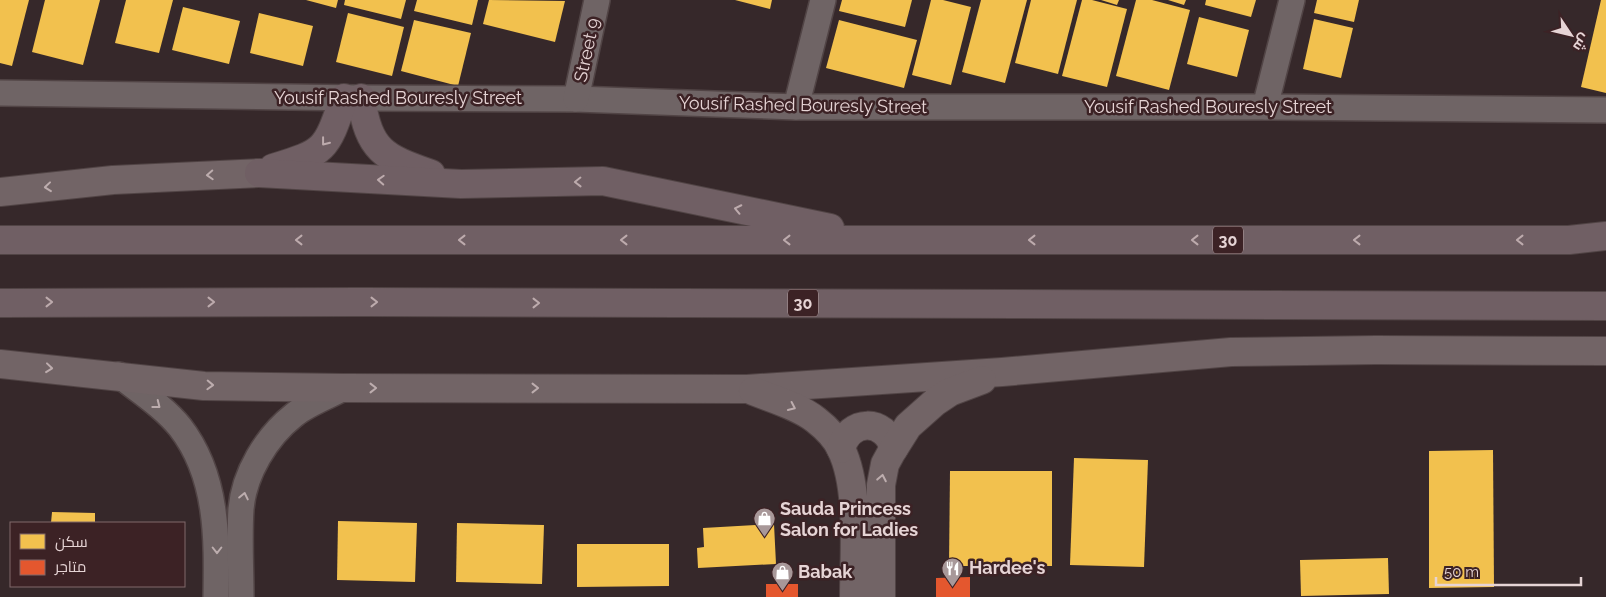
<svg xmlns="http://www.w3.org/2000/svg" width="1606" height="597" font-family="Raleway,Cairo,sans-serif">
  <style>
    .homes { fill: #f2c14e }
    .shops { fill: #e4572e }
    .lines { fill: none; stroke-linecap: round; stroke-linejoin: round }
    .minor-casing { stroke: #514445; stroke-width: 28 }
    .major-casing { stroke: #514445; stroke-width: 30 }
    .highway-casing { stroke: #514445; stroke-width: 30 }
    .minor { stroke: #6f6465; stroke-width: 25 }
    .major { stroke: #726466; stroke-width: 28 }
    .highway { stroke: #705f64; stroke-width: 28 }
    .oneway { stroke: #bdabad }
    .oneway2 { stroke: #bdadae }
    .oneway3 { stroke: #bcadae }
    .labels { text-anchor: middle; stroke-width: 5; stroke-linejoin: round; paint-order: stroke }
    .shield { fill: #3c2225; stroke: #b39fa0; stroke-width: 1 }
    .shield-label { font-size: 16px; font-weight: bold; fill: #e6d4d5 }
    .street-label { font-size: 18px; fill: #e6d4d5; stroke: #3c2225 }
    .poi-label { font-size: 18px; font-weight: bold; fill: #e6d4d5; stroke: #3c2225; text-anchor: start }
  </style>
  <rect width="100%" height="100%" fill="#36282a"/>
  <!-- homes -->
  <g class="homes">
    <polygon points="0,0 29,0 12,66 0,63"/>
    <polygon points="45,0 100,0 83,65 32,52"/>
    <polygon points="126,0 173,0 159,53 115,43"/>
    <polygon points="306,0 338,0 336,8"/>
    <polygon points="345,0 406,0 401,19 344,5"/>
    <polygon points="417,0 478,0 472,25 414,11"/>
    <polygon points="489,0 565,1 555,42 483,24"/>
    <polygon points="735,0 772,0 770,9"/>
    <polygon points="842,0 912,0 905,27 839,11"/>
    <polygon points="931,0 943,0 971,7 951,85 912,75"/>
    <polygon points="981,0 1027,0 1005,83 962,72"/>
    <polygon points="1031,0 1077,0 1058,74 1015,63"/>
    <polygon points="1082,0 1092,0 1127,9 1107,87 1062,76"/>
    <polygon points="1101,0 1119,0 1117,5"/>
    <polygon points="1136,0 1152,0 1190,10 1169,90 1116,76"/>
    <polygon points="1168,0 1186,0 1184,5"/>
    <polygon points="1206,0 1256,0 1251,17 1205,5"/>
    <polygon points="1317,0 1359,0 1354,22 1314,13"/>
    <polygon points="1601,0 1606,0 1606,93 1581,87"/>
    <polygon points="183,7 240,21 229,64 172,50"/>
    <polygon points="259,13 313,26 303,66 250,53"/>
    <polygon points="348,13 404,27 392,76 336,62"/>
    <polygon points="1199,17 1249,30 1237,77 1187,64"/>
    <polygon points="1314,19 1353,28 1341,78 1303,69"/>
    <polygon points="414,20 471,33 458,86 401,71"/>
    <polygon points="839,20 917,40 904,88 826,68"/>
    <polygon points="1493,450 1494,587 1429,588 1429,451"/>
    <polygon points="1074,458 1148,460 1144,567 1070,565"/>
    <polygon points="950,471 1052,471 1052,566 949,566"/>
    <polygon points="52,512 95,513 95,523 51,523"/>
    <polygon points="338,521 417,523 415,582 337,580"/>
    <polygon points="457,523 544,525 542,584 456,582"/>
    <polygon points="774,524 776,564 698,568 697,548 704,547 703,528"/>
    <polygon points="577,544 669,544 669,586 577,587"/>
    <polygon points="1388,558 1389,594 1301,596 1300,560"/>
  </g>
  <!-- shops -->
  <g class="shops">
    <polygon points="970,577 970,597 936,597 936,578"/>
    <rect x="766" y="584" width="32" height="13"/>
  </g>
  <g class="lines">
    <defs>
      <g id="minor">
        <polyline points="0,93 361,98 576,99 796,107 1265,107 1606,110"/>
        <polyline points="576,99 597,0"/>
        <polyline points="796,107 823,0"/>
        <polyline points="1265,107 1292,0"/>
        <path d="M119,375c20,16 45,32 61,52 38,49 37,111 36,170"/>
        <path d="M241,597c0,-29 -2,-59 0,-88 3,-35 25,-72 53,-94 13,-11 35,-19 50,-27"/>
      </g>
      <g id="major">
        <polyline points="0,192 113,180 259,173"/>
        <polyline points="0,364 204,386 344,388 747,389 1002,372 1231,352 1376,350 1606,351"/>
        <path d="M753,391c20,8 47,16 63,29 9,7 20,18 25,29 19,38 13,105 13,148"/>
        <path d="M841,449c8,-31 44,-31 53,-1"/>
        <polyline points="881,597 881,485 885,464 891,453 908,426 935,402 950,392 982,380"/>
      </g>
      <g id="highway">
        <path d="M361,98c8,53 22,59 70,76"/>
        <path d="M273,168c53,-16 53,-18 71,-70"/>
        <polyline points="259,173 461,184 603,181 830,228"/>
        <polyline points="0,240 1569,240 1606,236"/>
        <polyline points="0,303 363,302 1606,306"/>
      </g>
    </defs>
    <!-- minor casing -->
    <use href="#minor" class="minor-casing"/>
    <!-- major casing -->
    <use href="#major" class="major-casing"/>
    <!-- highway casing -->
    <use href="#highway" class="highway-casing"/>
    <!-- minor -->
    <use href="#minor" class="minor"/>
    <!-- major -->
    <use href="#major" class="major"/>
    <!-- highway -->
    <use href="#highway" class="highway"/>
  </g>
  <!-- one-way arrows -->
  <defs><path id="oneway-chevron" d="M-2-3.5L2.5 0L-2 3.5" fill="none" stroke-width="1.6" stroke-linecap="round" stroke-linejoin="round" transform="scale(1.25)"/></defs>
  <g class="oneway">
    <use href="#oneway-chevron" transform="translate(325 142) rotate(128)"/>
    <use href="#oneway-chevron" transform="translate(381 180) rotate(-177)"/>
    <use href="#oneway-chevron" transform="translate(578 182) rotate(179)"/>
    <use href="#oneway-chevron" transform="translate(738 209) rotate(-168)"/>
    <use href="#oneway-chevron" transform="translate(299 240) rotate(-180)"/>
    <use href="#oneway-chevron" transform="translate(462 240) rotate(-180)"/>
    <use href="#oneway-chevron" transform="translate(624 240) rotate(-180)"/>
    <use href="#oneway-chevron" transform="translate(787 240) rotate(-180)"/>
    <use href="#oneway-chevron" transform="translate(1032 240) rotate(-180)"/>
    <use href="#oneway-chevron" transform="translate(1195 240) rotate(-180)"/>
    <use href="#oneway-chevron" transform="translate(1357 240) rotate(-180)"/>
    <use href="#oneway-chevron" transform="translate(1520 240) rotate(-180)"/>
    <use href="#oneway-chevron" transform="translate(49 302)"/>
    <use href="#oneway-chevron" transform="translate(211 302)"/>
    <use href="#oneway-chevron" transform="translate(374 302)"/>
    <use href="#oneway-chevron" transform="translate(536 303)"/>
  </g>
  <g class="oneway2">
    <use href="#oneway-chevron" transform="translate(210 175) rotate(177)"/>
    <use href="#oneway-chevron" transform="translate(48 187) rotate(174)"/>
    <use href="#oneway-chevron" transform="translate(49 368) rotate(6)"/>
    <use href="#oneway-chevron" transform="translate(210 385) rotate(2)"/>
    <use href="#oneway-chevron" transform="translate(373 388)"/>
    <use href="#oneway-chevron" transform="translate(535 388)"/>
    <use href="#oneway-chevron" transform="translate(792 407) rotate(25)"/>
    <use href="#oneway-chevron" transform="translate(882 478) rotate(-79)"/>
  </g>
  <g class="oneway3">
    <use href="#oneway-chevron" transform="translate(157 405) rotate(38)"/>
    <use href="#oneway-chevron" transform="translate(244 496) rotate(-78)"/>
    <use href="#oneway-chevron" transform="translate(217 550) rotate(90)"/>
  </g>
  <!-- icons -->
  <defs>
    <symbol id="shop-pin" viewBox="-11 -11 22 30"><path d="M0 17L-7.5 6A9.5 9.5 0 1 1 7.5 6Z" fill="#a89899" stroke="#3c2225"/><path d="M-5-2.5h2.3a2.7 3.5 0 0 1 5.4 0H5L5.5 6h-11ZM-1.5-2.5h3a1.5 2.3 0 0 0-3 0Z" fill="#fff"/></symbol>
    <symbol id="restaurant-pin" viewBox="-11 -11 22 30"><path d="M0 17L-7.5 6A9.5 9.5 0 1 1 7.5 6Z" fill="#a89899" stroke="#3c2225"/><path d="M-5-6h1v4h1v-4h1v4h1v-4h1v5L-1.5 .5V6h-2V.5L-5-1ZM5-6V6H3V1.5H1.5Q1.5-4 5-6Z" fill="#fff"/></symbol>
  </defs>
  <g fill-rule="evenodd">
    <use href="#shop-pin" x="752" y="506" width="25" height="34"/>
    <use href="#restaurant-pin" x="940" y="556" width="25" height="34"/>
    <use href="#shop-pin" x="770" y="560" width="25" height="34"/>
  </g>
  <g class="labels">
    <!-- shield labels -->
    <g class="shield">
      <rect x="1213" y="226.5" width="30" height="27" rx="4"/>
      <rect x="788" y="289.5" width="30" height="27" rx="4"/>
    </g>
    <g class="shield-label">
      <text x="1228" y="246">30</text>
      <text x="803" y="309">30</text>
    </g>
    <!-- street labels -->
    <g class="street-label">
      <text transform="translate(587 50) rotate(-78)" y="6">Street 9</text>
      <text x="398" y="104">Yousif Rashed Bouresly Street</text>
      <text transform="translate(803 105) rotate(1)" y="6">Yousif Rashed Bouresly Street</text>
      <text x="1208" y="113">Yousif Rashed Bouresly Street</text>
    </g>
    <!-- poi labels -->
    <g class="poi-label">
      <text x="780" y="515">Sauda Princess<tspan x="780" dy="21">Salon for Ladies</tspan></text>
      <text x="969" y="574">Hardee's</text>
      <text x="798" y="578">Babak</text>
    </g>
  </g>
  <!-- legend -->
  <rect x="10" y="522" width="175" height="65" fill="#3c2225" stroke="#80696b"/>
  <rect x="20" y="534" width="25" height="15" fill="#f2c14e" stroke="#80696b"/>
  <text x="55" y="547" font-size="15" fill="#e6d4d5">سكن</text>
  <rect x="20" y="560" width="25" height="15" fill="#e4572e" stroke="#80696b"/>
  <text x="55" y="572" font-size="15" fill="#e6d4d5">متاجر</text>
  <!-- north arrow -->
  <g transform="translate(1571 35) rotate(125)" stroke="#3c2225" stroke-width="4" paint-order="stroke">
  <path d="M0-4L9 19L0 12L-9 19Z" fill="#e6d4d5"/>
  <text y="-8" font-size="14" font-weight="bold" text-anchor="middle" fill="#e6d4d5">ش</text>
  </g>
  <!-- scale -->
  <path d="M1436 577v8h145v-8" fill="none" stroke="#e6d4d5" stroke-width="2.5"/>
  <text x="1444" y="577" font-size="15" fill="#e6d4d5" stroke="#3c2225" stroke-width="4" paint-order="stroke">50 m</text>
</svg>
